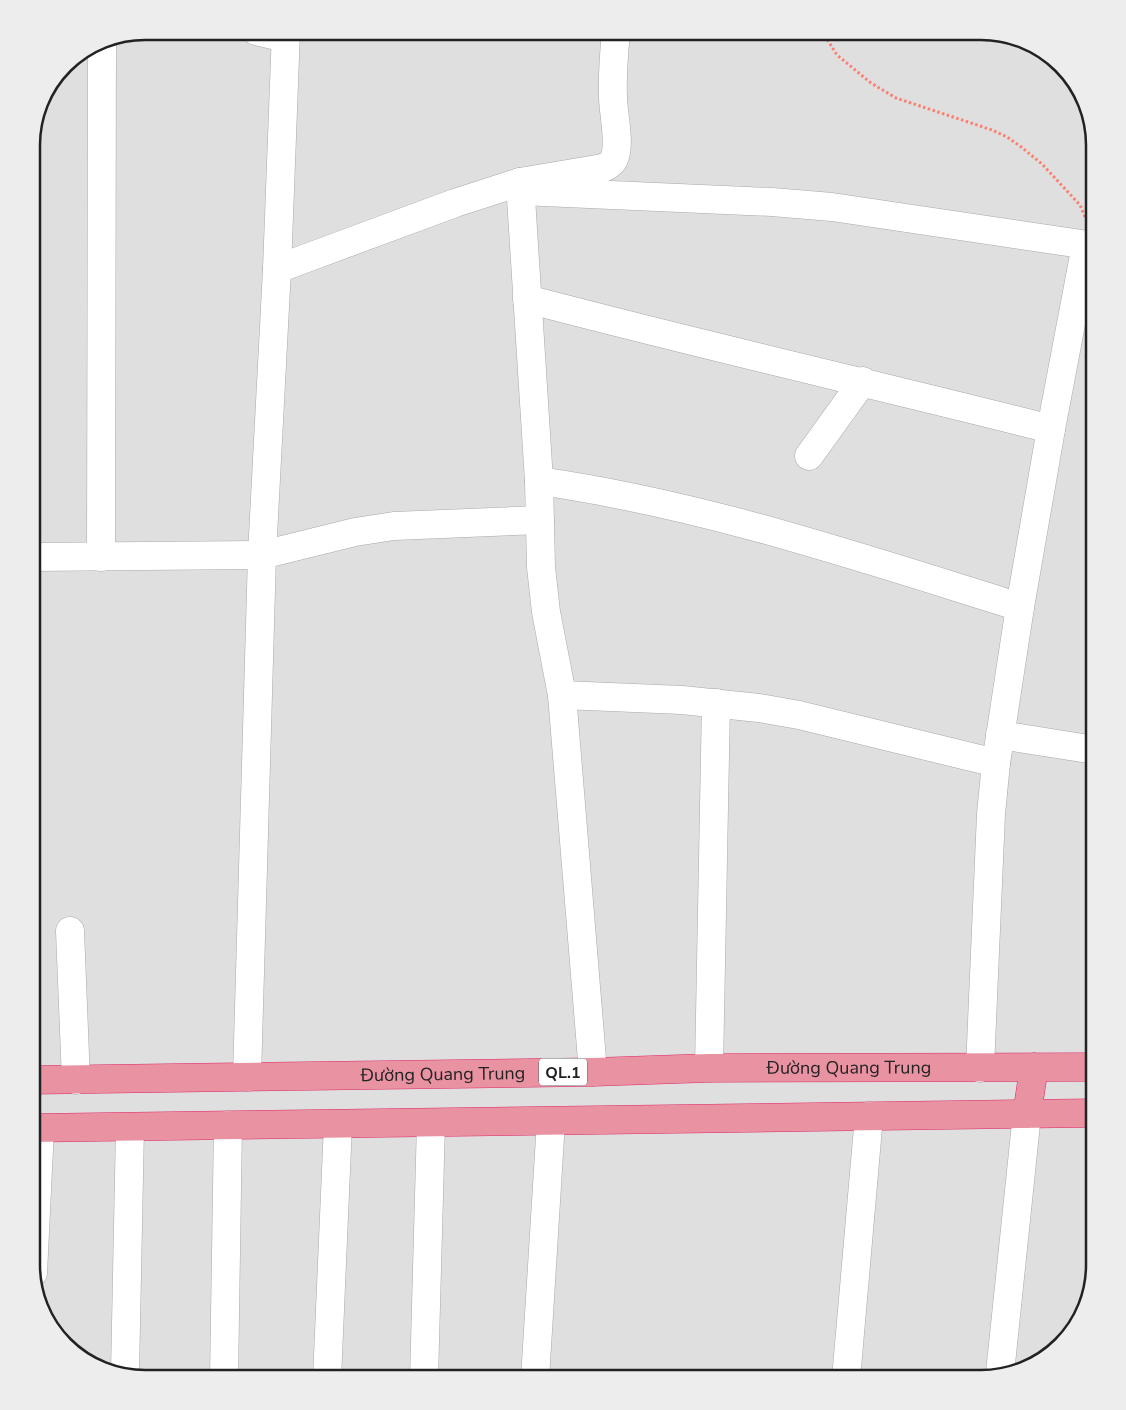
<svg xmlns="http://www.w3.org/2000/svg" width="1126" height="1410" font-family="'Nunito Sans',sans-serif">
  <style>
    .residential { fill: #e0dfdf }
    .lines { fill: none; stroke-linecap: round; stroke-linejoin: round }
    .minor-casing { stroke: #a9a9a9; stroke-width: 29 }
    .highway-casing { stroke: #dc2a67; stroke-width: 29 }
    .path { stroke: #fa8072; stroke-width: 3; stroke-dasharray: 2.5 2.5; stroke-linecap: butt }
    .minor { stroke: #fff; stroke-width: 28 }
    .highway { stroke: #e892a2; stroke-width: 28 }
    .labels { text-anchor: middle; stroke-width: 4; stroke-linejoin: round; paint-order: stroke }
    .shield { fill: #fff; stroke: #646464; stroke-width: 1 }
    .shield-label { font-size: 16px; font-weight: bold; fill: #222 }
    .street-label { font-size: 18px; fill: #222; stroke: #fff }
    .rim { fill: none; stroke: #222; stroke-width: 2.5 }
  </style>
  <rect width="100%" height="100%" fill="#f2efe9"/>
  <!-- residential -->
  <polygon class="residential" points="145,31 989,31 1038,46 1075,81 1095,145 1095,1266 1083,1316 1045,1359 982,1379 144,1379 88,1364 51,1329 31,1265 32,137 43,95 70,60 101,40"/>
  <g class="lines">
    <defs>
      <g id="minor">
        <polyline points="256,31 285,38"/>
        <polyline points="520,182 539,481 541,567 546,612 562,695 593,1072"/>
        <polyline points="521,191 772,202 832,207 1095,246"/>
        <path d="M277,269l178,-66 65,-21 83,-14c4,-2 9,-4 11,-9 7,-15 -1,-46 -1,-62 -1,-22 1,-44 3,-66"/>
        <path d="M527,299c174,46 350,86 524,130"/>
        <polyline points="809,456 863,381"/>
        <path d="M539,481c164,23 323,77 481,126"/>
        <polyline points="31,557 262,555 355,532 394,526 540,520"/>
        <polyline points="101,557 102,40"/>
        <polyline points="562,695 682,700 759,708 799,715 996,763"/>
        <polyline points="1000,735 1095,750"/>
        <polyline points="70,931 76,1080"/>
        <polyline points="709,1068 716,703"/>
        <polyline points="980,1068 991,814 996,763 1020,607 1051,429 1086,245"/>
        <polyline points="247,1077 262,555 277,269 286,31"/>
        <polyline points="33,1273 40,1128"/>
        <polyline points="1000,1373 1027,1114"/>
        <polyline points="125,1374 130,1127"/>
        <polyline points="224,1379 228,1125"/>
        <polyline points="327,1379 338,1124"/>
        <polyline points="424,1379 431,1123"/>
        <polyline points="535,1379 551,1121"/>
        <polyline points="846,1379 869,1116"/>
      </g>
      <g id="highway">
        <path id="s1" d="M31,1080l562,-8 116,-4 386,-1"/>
        <polyline points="1027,1114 1034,1067"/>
        <polyline points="31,1128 1095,1113"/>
      </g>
    </defs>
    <!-- minor casing -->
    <use href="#minor" class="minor-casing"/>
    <!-- highway casing -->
    <use href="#highway" class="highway-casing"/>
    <!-- path -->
    <polyline class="path" points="822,31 837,55 871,83 896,98 992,130 1007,137 1020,146 1042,164 1080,205 1085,217"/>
    <!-- minor -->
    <use href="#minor" class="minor"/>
    <!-- highway -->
    <use href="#highway" class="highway"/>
  </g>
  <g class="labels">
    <!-- shield labels -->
    <rect class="shield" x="539" y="1058.5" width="48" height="27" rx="4"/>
    <g class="shield-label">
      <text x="563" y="1078">QL.1</text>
    </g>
    <!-- street labels -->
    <g class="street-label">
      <text dy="6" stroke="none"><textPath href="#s1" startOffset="818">Đường Quang Trung</textPath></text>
      <text dy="6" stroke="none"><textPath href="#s1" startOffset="412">Đường Quang Trung</textPath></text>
    </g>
  </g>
  <!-- crop -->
  <path d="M0 0H1126V1410H0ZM145 40H981A105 105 0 0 1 1086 145V1265A105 105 0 0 1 981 1370H145A105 105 0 0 1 40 1265V145A105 105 0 0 1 145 40Z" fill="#ededed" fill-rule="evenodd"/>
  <path class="rim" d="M145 40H981A105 105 0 0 1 1086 145V1265A105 105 0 0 1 981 1370H145A105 105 0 0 1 40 1265V145A105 105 0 0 1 145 40Z"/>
</svg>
